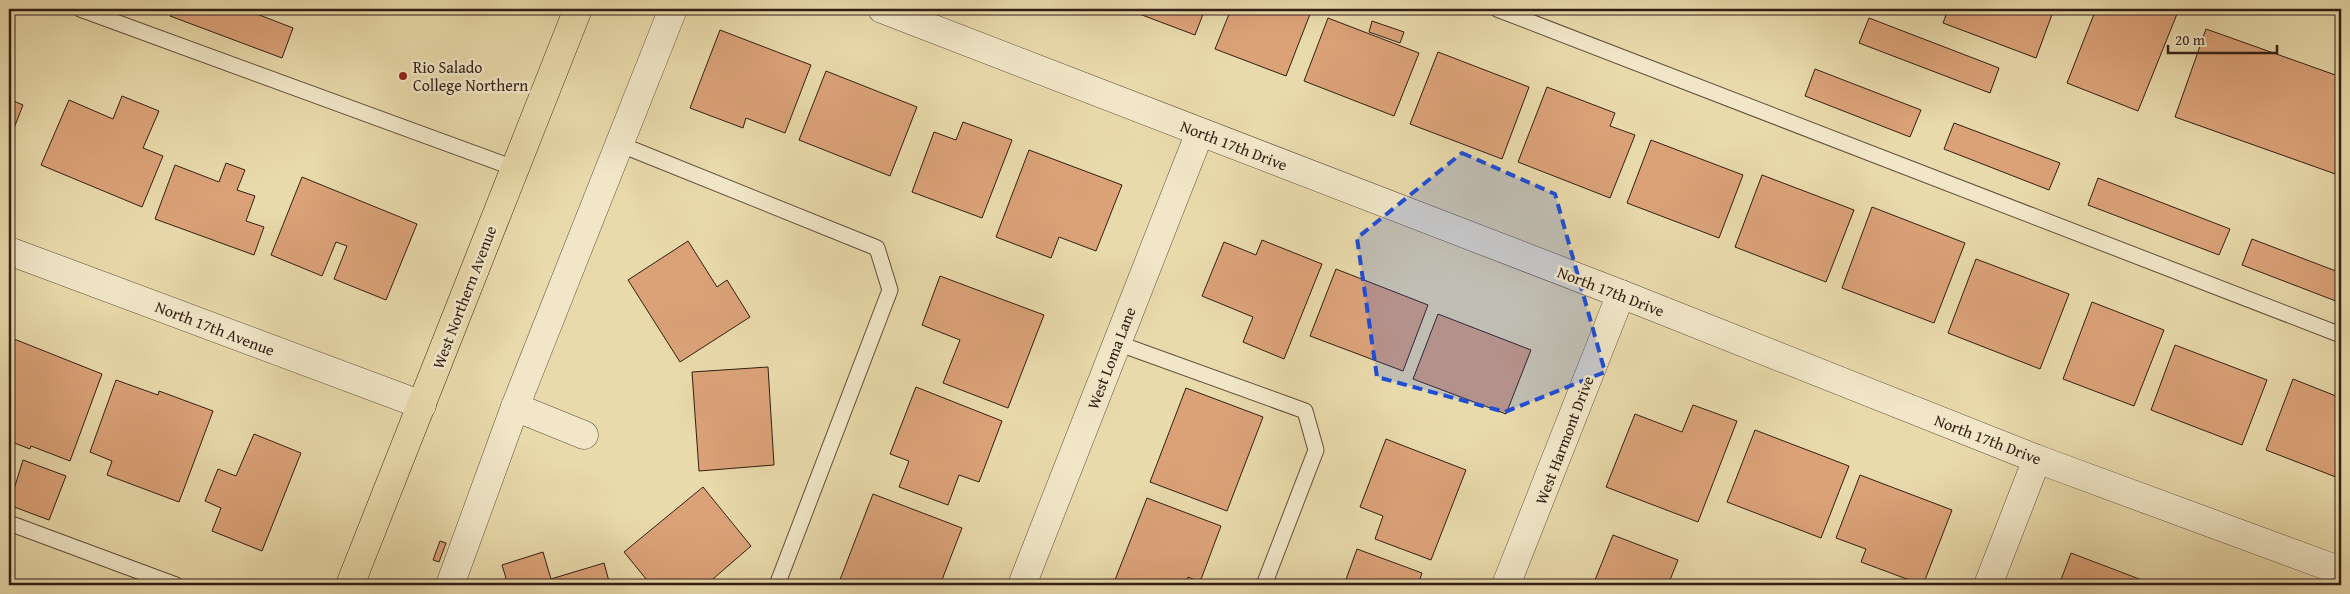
<svg xmlns="http://www.w3.org/2000/svg" width="2350" height="594" font-family="'Gentium Book Plus',serif">
  <style>
    .building { fill: #dba278; stroke: #321e14 }
    .lines { fill: none; stroke-linecap: round; stroke-linejoin: round }
    .service-casing { stroke: #604d3a; stroke-width: 17 }
    .minor-casing { stroke: #604d3a; stroke-width: 29 }
    .primary-casing { stroke: #321e14; stroke-width: 29 }
    .service { stroke: #f1e7c8; stroke-width: 15 }
    .minor { stroke: #f1e7c8; stroke-width: 28 }
    .primary { stroke: #e9daab; stroke-width: 28 }
    .marked { fill: #1d4ed8; fill-opacity: 0.2; stroke: #1d4ed8; stroke-width: 4; stroke-dasharray: 10 6; stroke-linejoin: round }
    .poi-dot { fill: #8f2418; stroke: #f1e7c8; stroke-width: 2 }
    .labels { text-anchor: middle; stroke-width: 5; stroke-linejoin: round; paint-order: stroke }
    .poi-label { font-size: 16px; fill: #321e14; stroke: #f1e7c8; text-anchor: start }
    .street-label { font-size: 16px; fill: #321e14; stroke: #f1e7c8 }
  </style>
  <rect width="100%" height="100%" fill="#e9daab"/>
  <filter id="stains"><feTurbulence type="fractalNoise" baseFrequency=".004" numOctaves="4"/><feColorMatrix values="0 0 0 0 .2 0 0 0 0 .09 0 0 0 0 .02 0 0 0 .5 -.17"/></filter>
  <radialGradient id="worn" r=".72"><stop offset=".6" stop-color="#630" stop-opacity="0"/><stop offset="1" stop-color="#630" stop-opacity=".3"/></radialGradient>
  <!-- building -->
  <g class="building">
    <polygon points="173,9 244,9 293,28 282,58 170,16"/>
    <polygon points="1126,9 1205,9 1195,35"/>
    <polygon points="1231,9 1312,9 1286,76 1215,49"/>
    <polygon points="1931,9 2054,9 2036,58 1943,23 1946,15"/>
    <polygon points="2096,9 2179,9 2138,111 2067,83"/>
    <polygon points="1328,18 1419,53 1394,116 1304,81"/>
    <polygon points="1869,18 1999,68 1990,93 1859,43"/>
    <polygon points="1372,21 1404,32 1400,43 1369,32"/>
    <polygon points="2206,29 2341,77 2341,176 2175,117"/>
    <polygon points="720,30 811,65 785,133 746,118 743,128 690,108"/>
    <polygon points="1438,52 1529,87 1502,159 1410,124"/>
    <polygon points="1815,69 1921,110 1910,137 1805,96"/>
    <polygon points="826,71 917,107 890,176 799,140"/>
    <polygon points="1547,87 1615,113 1610,126 1635,135 1610,198 1518,162"/>
    <polygon points="122,96 159,111 143,148 163,156 142,207 41,165 69,100 113,119"/>
    <polygon points="9,99 23,105 9,141"/>
    <polygon points="963,122 1012,140 982,218 912,192 934,132 956,140"/>
    <polygon points="1954,123 2060,163 2049,190 1944,149"/>
    <polygon points="1651,140 1743,175 1719,238 1627,203"/>
    <polygon points="1029,150 1122,185 1096,251 1059,237 1051,258 996,237"/>
    <polygon points="226,163 245,170 237,190 255,196 246,221 264,227 254,255 155,219 175,165 219,182"/>
    <polygon points="1762,175 1854,210 1826,282 1735,247"/>
    <polygon points="302,177 417,224 386,300 334,279 347,246 336,242 322,276 271,255"/>
    <polygon points="2098,178 2230,229 2219,255 2088,205"/>
    <polygon points="1872,207 1965,243 1934,323 1842,288"/>
    <polygon points="2252,239 2341,273 2341,303 2242,265"/>
    <polygon points="1262,240 1322,264 1284,359 1243,342 1253,317 1202,296 1224,242 1256,255"/>
    <polygon points="688,241 717,287 727,280 750,317 680,362 628,280"/>
    <polygon points="1976,259 2069,294 2040,369 1948,333"/>
    <polygon points="1336,269 1428,305 1403,371 1310,336"/>
    <polygon points="940,276 1044,315 1008,408 943,383 960,340 922,325"/>
    <polygon points="2092,302 2164,330 2134,406 2063,379"/>
    <polygon points="1438,314 1531,350 1506,414 1413,379"/>
    <polygon points="9,337 102,374 70,461 31,446 30,449 9,441"/>
    <polygon points="2175,345 2267,380 2242,445 2151,410"/>
    <polygon points="768,367 774,465 699,471 692,372"/>
    <polygon points="2293,379 2341,398 2341,479 2266,450"/>
    <polygon points="116,380 158,395 159,391 213,411 179,502 107,475 112,461 90,452"/>
    <polygon points="916,387 1002,421 979,482 959,475 948,505 899,487 909,461 890,454"/>
    <polygon points="1186,388 1263,417 1227,511 1150,482"/>
    <polygon points="1693,405 1737,421 1698,522 1606,487 1635,414 1682,432"/>
    <polygon points="1755,430 1849,466 1821,538 1727,502"/>
    <polygon points="254,434 301,453 262,551 212,531 221,508 205,501 218,469 236,476"/>
    <polygon points="1386,439 1466,470 1431,560 1375,539 1383,516 1360,507"/>
    <polygon points="23,460 66,476 49,520 9,505"/>
    <polygon points="1860,475 1952,510 1923,585 1861,562 1866,549 1836,538"/>
    <polygon points="703,487 751,546 706,585 651,585 624,552"/>
    <polygon points="873,494 962,528 940,585 838,585"/>
    <polygon points="1147,498 1221,526 1200,582 1188,577 1185,585 1113,585"/>
    <polygon points="1613,535 1678,560 1668,585 1593,585"/>
    <polygon points="440,541 446,543 439,562 433,560"/>
    <polygon points="1357,549 1422,573 1418,585 1344,585"/>
    <polygon points="543,552 551,579 604,563 610,585 508,585 502,565"/>
    <polygon points="2071,553 2155,585 2059,585"/>
  </g>
  <g class="lines">
    <defs>
      <g id="service">
        <polyline points="80,9 514,168"/>
        <polyline points="1497,9 2341,335"/>
        <polyline points="619,144 877,248 890,290 777,585"/>
        <polyline points="1117,343 1305,411 1316,450 1264,585"/>
        <polyline points="9,523 176,585"/>
      </g>
      <g id="minor">
        <polyline points="882,9 1621,294 2037,459 2341,571"/>
        <polyline points="9,251 422,405"/>
        <polyline points="515,407 584,435"/>
        <polyline points="450,585 515,407 673,9"/>
        <polyline points="1022,585 1200,132"/>
        <polyline points="1506,585 1621,294"/>
        <polyline points="1988,585 2037,459"/>
      </g>
      <polyline id="primary" points="350,585 578,9"/>
    </defs>
    <!-- service casing -->
    <use href="#service" class="service-casing"/>
    <!-- minor casing -->
    <use href="#minor" class="minor-casing"/>
    <!-- primary casing -->
    <use href="#primary" class="primary-casing"/>
    <!-- service -->
    <use href="#service" class="service"/>
    <!-- minor -->
    <use href="#minor" class="minor"/>
    <!-- primary -->
    <use href="#primary" class="primary"/>
  </g>
  <!-- marked area -->
  <path class="marked" d="M1462,153l93,41 50,178 -100,40 -128,-35 -20,-139z"/>
  <!-- markers -->
  <circle class="poi-dot" cx="403" cy="76" r="5"/>
  <g class="labels">
    <!-- poi labels -->
    <g class="poi-label">
      <text x="413" y="73">Rio Salado<tspan x="413" dy="18">College Northern</tspan></text>
    </g>
    <!-- street labels -->
    <g class="street-label">
      <text transform="translate(1234 145) rotate(21)" y="6">North 17th Drive</text>
      <text transform="translate(1611 291) rotate(21)" y="6">North 17th Drive</text>
      <text transform="translate(464 297) rotate(-69)" y="6">West Northern Avenue</text>
      <text transform="translate(215 328) rotate(21)" y="6">North 17th Avenue</text>
      <text transform="translate(1111 358) rotate(-69)" y="6">West Loma Lane</text>
      <text transform="translate(1988 439) rotate(21)" y="6">North 17th Drive</text>
      <text transform="translate(1564 440) rotate(-69)" y="6">West Harmont Drive</text>
    </g>
  </g>
  <!-- margin -->
  <rect width="2350" height="594" fill="none" stroke="#e9daab" stroke-width="30"/>
  <rect x="10" y="10" width="2330" height="574" fill="none" stroke="#321e14" stroke-width="2.5"/>
  <rect x="15" y="15" width="2320" height="564" fill="none" stroke="#321e14"/>
  <!-- scale -->
  <path d="M2168 45v8h109v-8" fill="none" stroke="#321e14" stroke-width="2.5"/>
  <text x="2175" y="45" font-size="15" fill="#321e14" stroke="#f1e7c8" stroke-width="4" paint-order="stroke">20 m</text>
  <rect width="100%" height="100%" filter="url(#stains)"/>
  <rect width="100%" height="100%" fill="url(#worn)"/>
</svg>
